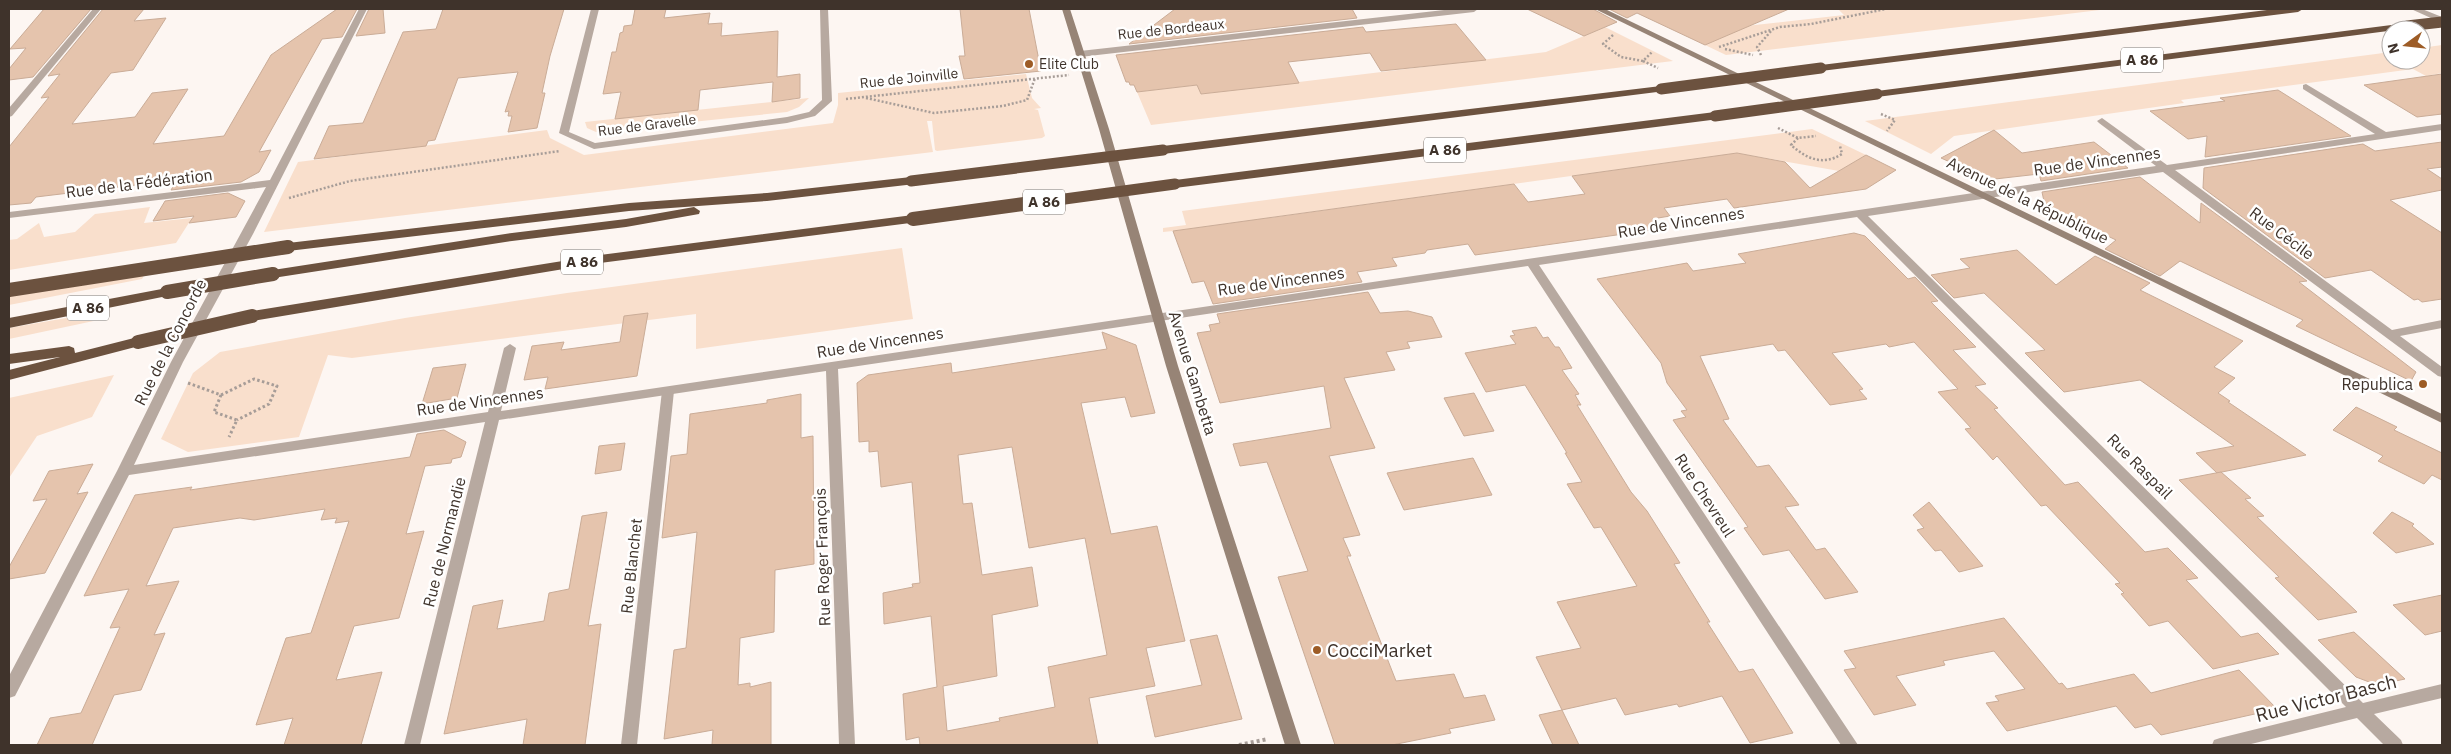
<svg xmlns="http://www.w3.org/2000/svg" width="2451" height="754" font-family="'IBM Plex Sans',sans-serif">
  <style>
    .green { fill: #f9dfcc }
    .building { fill: #e5c4ad; stroke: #caac97; fill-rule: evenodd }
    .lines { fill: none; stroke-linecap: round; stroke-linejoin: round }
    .path-far2 { stroke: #a79d98; stroke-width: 2.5; stroke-dasharray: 2 2; stroke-linecap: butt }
    .path-far1 { stroke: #a79d98; stroke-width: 3; stroke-dasharray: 2.5 2.5; stroke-linecap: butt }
    .path { stroke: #a79d98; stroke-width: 4; stroke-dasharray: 3 3; stroke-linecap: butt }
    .lane { fill: #b7a9a0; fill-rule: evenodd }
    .street { fill: #b7a9a0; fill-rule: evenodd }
    .secondary { fill: #978476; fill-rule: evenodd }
    .highway { fill: #6c523f; fill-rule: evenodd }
    .highway-bridge-far1 { stroke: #6c523f; stroke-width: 11 }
    .highway-bridge { stroke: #6c523f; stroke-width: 14 }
    .poi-dot { fill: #9d5c26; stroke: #fff; stroke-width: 2 }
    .labels { text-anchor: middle; stroke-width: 5; stroke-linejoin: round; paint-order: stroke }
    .far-street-label { font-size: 14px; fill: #3f332b; stroke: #fff }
    .far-poi-label { font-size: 14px; fill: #3f332b; stroke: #fff; text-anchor: start }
    .shield { fill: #fff; stroke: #79706b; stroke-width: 1 }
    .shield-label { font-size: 15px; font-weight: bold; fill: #3f332b }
    .street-label { font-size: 16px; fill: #3f332b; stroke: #fff }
    .poi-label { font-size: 16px; fill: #3f332b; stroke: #fff; text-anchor: end }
    .near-poi-label { font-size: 19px; fill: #3f332b; stroke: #fff; text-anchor: start }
    .near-street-label { font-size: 19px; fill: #3f332b; stroke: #fff }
  </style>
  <rect width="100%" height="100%" fill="#fdf6f2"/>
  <!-- green -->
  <g class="green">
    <polygon points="1838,9 2108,9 1726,55 1705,45 1746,26 1844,15"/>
    <polygon points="1605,27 1673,61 1151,125 1137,92 1197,85 1201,94 1546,52"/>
    <polygon points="2442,45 2442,73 2426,76 2413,69 2181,100 2184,103 1954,136 1931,154 1865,121 2391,52 2391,60 2421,60 2421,48"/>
    <polygon points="1026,74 1032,98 1041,108 1034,109 1038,110 1045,136 1042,138 937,151 935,150 932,121 927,121 933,152 264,232 298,162 547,130 550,138 584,155 833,123 838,105 838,93"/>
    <polygon points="809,98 799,107 787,112 596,132 587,128 585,122"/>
    <polygon points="1812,129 1866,155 1839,171 1737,153 1173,231 1163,232 1163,228 1186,225 1182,211"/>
    <polygon points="150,207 144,223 192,218 176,243 9,270 9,240 17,239 39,223 44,237 75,232 95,214"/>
    <polygon points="902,248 913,319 696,349 696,314 352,358 328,355 299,437 188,452 161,439 193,373 220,352 405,318 567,293"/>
    <polygon points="145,274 142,279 9,305 9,296"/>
    <polygon points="106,311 103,319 9,339 9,328"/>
    <polygon points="114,375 92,417 37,436 9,478 9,398"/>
  </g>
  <!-- building -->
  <g class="building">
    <polygon points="44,9 91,9 33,77 9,80 9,69 26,48 10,49"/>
    <polygon points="103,9 144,9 134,21 166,18 133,70 111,73 72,124 135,117 152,93 188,89 153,144 224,136 271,55 337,9 357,9 342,37 322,39 259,152 271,150 259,172 241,182 171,190 177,180 36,197 31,203 9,205 9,147 49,97 41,98 60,74 48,76"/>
    <polygon points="369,9 383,9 385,33 356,36"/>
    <polygon points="443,9 564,9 550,56 542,93 545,93 537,128 508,132 512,116 508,116 509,111 505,112 518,72 458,78 435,140 428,141 426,146 314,159 329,126 363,123 403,32 436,29"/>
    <polygon points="635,9 666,9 664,18 710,13 708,24 722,23 721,36 778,31 777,77 800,74 800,98 772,102 773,82 700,90 698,110 615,119 621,92 603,94 612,52 616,52 620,33 623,32 624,26 632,25"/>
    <polygon points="960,9 1029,9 1041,71 964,79 959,56 965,56"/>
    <polygon points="1175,9 1352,9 1357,18 1129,44"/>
    <polygon points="1527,9 1593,9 1617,22 1584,36"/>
    <polygon points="1609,9 1789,9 1705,45 1637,13 1627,18"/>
    <polygon points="1456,24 1486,60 1381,71 1370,53 1288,62 1299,83 1201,94 1197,85 1137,92 1134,85 1130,85 1129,82 1126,82 1116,55 1363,27 1366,32"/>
    <polygon points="2442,74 2442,114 2417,117 2364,85"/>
    <polygon points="2278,90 2351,136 2205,157 2207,136 2188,139 2150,111 2225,101 2220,98"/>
    <polygon points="1994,130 2022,153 2094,142 2128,168 2041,181 2039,174 1995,179 1981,176 1941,158"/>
    <polygon points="2442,142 2442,167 2427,169 2442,179 2442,190 2390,200 2442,233 2442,299 2422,302 2418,299 2414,300 2371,270 2325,278 2203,188 2204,168 2363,144 2375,151"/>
    <polygon points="1737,153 1785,162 1810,188 1866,155 1896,170 1866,189 1734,208 1727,199 1664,208 1670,216 1652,219 1659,229 1475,255 1468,244 1427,250 1425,253 1392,258 1397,266 1357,272 1362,282 1213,304 1204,281 1192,283 1173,231 1514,184 1528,202 1585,194 1572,176"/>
    <polygon points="2140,177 2200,223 2201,203 2307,281 2299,282 2416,372 2411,381 2296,326 2303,320 2180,261 2160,276 2105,249 2116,240 2045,206 2042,192"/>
    <polygon points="228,193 245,201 236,217 189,223 194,216 153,221 165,201"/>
    <polygon points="1854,233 1865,236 1908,279 1915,277 1938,301 1931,302 1976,347 1953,350 1986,384 1975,386 1998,408 1994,409 2065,485 2078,482 2145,552 2168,548 2198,578 2186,580 2241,637 2258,633 2279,654 2213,669 2168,621 2149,626 2121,594 2124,593 2115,584 2120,583 2046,505 2041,506 1997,456 1993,460 1965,429 1971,428 1938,392 1958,389 1914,342 1889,347 1886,344 1832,353 1863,389 1859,390 1867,399 1830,405 1785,350 1778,351 1773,344 1700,356 1729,419 1723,420 1757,467 1769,465 1799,505 1785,507 1816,550 1825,548 1858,592 1825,599 1789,550 1763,555 1744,528 1748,527 1673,420 1686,417 1681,411 1687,410 1667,383 1661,363 1597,279 1687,263 1693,271 1746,263 1738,254"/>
    <polygon points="2017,250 2056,285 2095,256 2150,283 2140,290 2243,341 2214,367 2235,378 2218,393 2230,401 2228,402 2306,455 2217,473 2196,453 2234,446 2140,380 2064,392 2025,353 2045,350 1984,293 1954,298 1931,275 1970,268 1960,259"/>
    <polygon points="1368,292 1380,313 1408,311 1432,317 1442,337 1407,342 1410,348 1386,352 1395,370 1344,378 1375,448 1329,456 1360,535 1343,538 1351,556 1347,556 1396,681 1454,674 1464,698 1485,695 1495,720 1449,729 1451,733 1392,745 1335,745 1278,577 1308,571 1267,462 1240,466 1233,444 1331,428 1324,386 1220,403 1197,333 1211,331 1209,325 1220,323 1217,314"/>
    <polygon points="648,313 637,376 545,389 548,377 524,380 532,346 564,342 561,350 620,342 624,316"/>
    <polygon points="1536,327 1543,338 1548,337 1555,347 1559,347 1572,368 1562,370 1579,394 1575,395 1581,405 1577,405 1631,492 1647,511 1680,563 1674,564 1710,622 1707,622 1739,672 1753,669 1793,733 1750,743 1722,696 1679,707 1677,704 1625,715 1616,698 1562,710 1536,657 1581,648 1557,602 1637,586 1601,527 1594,528 1567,484 1582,482 1565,453 1567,453 1525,385 1486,392 1465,353 1516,344 1510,336 1515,335 1512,331"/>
    <path d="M1102,332l34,13 19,68 -24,4 -6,-20 -44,6 30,131 46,-8 28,115 -39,7 9,38 -66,12 9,47h-178l-1,-8 -13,3 -3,-46 34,-7 -6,-71 -47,8 -1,-31 30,-6 -1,-3 8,-1 -8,-101 -31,5 -3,-36 -9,1v-11l-10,1 -2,-59 11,-8 83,-12 1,10 155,-24zM1012,447l17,101 56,-10 22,117 -59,12 7,40 -56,11 1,3 -53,10 -4,-45 54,-10 -5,-61 46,-9 -6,-39 -50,8 -10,-72 -9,1 -5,-49z"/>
    <polygon points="466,364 457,398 422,404 433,368"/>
    <polygon points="1474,393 1494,431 1464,436 1444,398"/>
    <polygon points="801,394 801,438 813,436 814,564 775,570 774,632 740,638 738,685 750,683 750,687 771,682 771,745 712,745 713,730 664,739 674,650 686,648 697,532 662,538 671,456 687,454 690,414 767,403 767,400"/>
    <polygon points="2356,407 2397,427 2394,430 2442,453 2442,480 2432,475 2424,484 2378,461 2383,456 2333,430"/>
    <polygon points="444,430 466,442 461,457 452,459 451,463 425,466 406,534 424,531 399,618 354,626 336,680 382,672 361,745 284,745 293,718 256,725 286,638 311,633 349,521 335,523 337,518 321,520 325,509 254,520 240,518 173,528 146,586 179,581 154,635 165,633 141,690 114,695 92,745 37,745 50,718 81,713 120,627 110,628 129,589 84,596 135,495 192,487 190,490 410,457 417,434"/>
    <polygon points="625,443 621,470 595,474 599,446"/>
    <polygon points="1473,458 1492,495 1404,510 1387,473"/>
    <polygon points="93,464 77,494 88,492 45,573 9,579 9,567 47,499 33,501 49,471"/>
    <polygon points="2221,472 2251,498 2245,499 2264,516 2257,517 2357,612 2318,620 2275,578 2279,577 2179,480"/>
    <polygon points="1929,502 1983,566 1959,572 1941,550 1935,551 1917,530 1924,528 1913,515"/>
    <polygon points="607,512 588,626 601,624 585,745 523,745 527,719 444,734 473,606 503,600 497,629 544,621 549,593 569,589 582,516"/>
    <polygon points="2392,512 2414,524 2412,526 2434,544 2396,553 2373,533"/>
    <polygon points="2442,595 2442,631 2425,635 2393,605"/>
    <polygon points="2004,618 2059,684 2062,683 2067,689 2134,674 2151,693 2239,670 2277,709 2161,735 2151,724 2135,728 2116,706 2007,731 1986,703 1999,701 1995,696 2025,689 1994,651 1943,661 1945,665 1896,676 1916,705 1874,715 1844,670 1856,668 1844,651"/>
    <polygon points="2354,632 2405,679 2377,685 2356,677 2318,640"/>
    <polygon points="1217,635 1242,719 1155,737 1146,696 1202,685 1190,640"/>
    <polygon points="1562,710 1579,745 1553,745 1539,715"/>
  </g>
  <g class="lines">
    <!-- path-far2 -->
    <g class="path-far2">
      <polyline points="1613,35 1603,44 1621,57 1643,61 1652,52"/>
      <polyline points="1719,47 1780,27 1811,24 1886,9"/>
      <polyline points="1725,49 1753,55"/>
      <polyline points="1761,55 1757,47 1772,30"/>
      <polyline points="1643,61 1658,68"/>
      <polyline points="866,98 934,113 1003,106 1027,100 1035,78"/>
      <polyline points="846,99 1069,75"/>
      <polyline points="1881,114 1895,120 1887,131"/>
      <polyline points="1778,128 1798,138 1816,136"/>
      <path d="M1798,138l-7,7c16,14 32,21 51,9l-2,-8"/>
      <polyline points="289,198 350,181 560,151"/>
    </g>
    <!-- path-far1 -->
    <g class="path-far1">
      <polyline points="188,383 221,395 214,412 237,420 229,437"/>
      <polyline points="221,395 254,379 277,386 269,404 237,420"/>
    </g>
    <!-- path -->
    <polyline class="path" points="1239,745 1268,739"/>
    <!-- lane -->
    <polygon class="lane" points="668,387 674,391 637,745 621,745 662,391"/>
    <!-- street -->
    <g class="street">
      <polygon points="93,9 101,9 12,116 9,117 9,108"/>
      <polygon points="359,9 367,9 253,234 183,362 134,465 488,412 504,348 510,344 516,348 501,411 2156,166 2099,123 2097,121 2102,118 2167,165 2375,134 2303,89 2303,85 2306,84 2386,132 2442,124 2442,130 2175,170 2392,330 2442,320 2442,328 2400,336 2442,367 2442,377 2438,376 2163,172 1868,216 2363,703 2442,684 2442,698 2374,714 2401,740 2403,745 2384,745 2357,718 2247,745 2212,745 2214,740 2220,738 2346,707 1857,217 1539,265 1858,745 1841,745 1528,266 838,369 855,745 839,745 826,371 499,420 420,745 404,745 485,422 129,475 15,696 9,698 9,676 117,471 171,362 266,187 9,218 9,212 270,180"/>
      <polygon points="591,9 599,9 569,132 595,143 787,117 809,112 822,100 820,9 828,9 832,101 815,116 787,123 594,149 559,133"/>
      <polygon points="1453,9 1478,9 1474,12 1080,57 1075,54 1080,51"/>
      <polygon points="2411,9 2422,9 2442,17 2442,23"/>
    </g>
    <!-- secondary -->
    <g class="secondary">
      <polygon points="1062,9 1070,9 1109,129 1178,366 1301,745 1285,745 1166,366 1099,129"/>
      <polygon points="1595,9 1605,9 2442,414 2442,423"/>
    </g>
    <!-- highway -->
    <g class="highway">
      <polygon points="2275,9 2303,9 2298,12 1821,71 1815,68 1821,65"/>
      <polygon points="2407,23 2411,24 2411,28 1877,97 1871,94 1877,91"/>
      <polygon points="1661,86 1667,89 1665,91 1163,154 1157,150 1163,146"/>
      <polygon points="1715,112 1719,113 1721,116 1719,119 1175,188 1169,184 1175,180"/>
      <polygon points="911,177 917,181 915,184 767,201 629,211 288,251 281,247 288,243 629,203 767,193"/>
      <polygon points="694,207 700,211 699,214 626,227 512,241 273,278 266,274 273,270 512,233 626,219"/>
      <polygon points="913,215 918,216 920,219 918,222 600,263 252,321 245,316 252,311 600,255"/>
      <polygon points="167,288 174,292 172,295 9,328 9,318"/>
      <polygon points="138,337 143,339 145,342 143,345 9,380 9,370 60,357 9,364 9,354 69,346 74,348 75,353"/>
    </g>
    <!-- highway-bridge-far1 -->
    <g class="highway-bridge-far1">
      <polyline points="2407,26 2442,22"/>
      <polyline points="1661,89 1821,68"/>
      <polyline points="1715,116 1877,94"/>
      <polyline points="911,181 1163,150"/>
      <polyline points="1050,201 1175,184"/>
    </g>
    <!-- highway-bridge -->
    <g class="highway-bridge">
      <polyline points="913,219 1060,199"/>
      <polyline points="9,290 288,247"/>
      <polyline points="167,292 273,274"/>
      <polyline points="138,342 252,316"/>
    </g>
  </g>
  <!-- markers -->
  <g class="poi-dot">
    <circle cx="1029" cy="64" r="5"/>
    <circle cx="2423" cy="384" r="5"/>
    <circle cx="1317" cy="650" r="5"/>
  </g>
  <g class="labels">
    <!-- far-street labels -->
    <g class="far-street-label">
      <text transform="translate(1171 29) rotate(-6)" y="5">Rue de Bordeaux</text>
      <text transform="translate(909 78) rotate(-6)" y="5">Rue de Joinville</text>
      <text transform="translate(647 125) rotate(-7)" y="5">Rue de Gravelle</text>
    </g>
    <!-- far-poi labels -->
    <g class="far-poi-label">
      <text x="1039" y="69">Elite Club</text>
    </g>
    <!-- shield labels -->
    <g class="shield">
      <rect x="2121" y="47.5" width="42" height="25" rx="4"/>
      <rect x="1424" y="137.5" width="42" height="25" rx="4"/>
      <rect x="1023" y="189.5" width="42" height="25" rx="4"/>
      <rect x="561" y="249.5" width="42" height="25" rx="4"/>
      <rect x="67" y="295.5" width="42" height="25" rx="4"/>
    </g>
    <g class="shield-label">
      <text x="2142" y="65">A 86</text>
      <text x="1445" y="155">A 86</text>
      <text x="1044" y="207">A 86</text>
      <text x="582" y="267">A 86</text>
      <text x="88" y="313">A 86</text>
    </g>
    <!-- street labels -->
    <g class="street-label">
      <text transform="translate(2097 161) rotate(-8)" y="6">Rue de Vincennes</text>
      <text transform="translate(139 183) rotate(-7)" y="6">Rue de la Fédération</text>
      <text transform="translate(2028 200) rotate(26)" y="6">Avenue de la République</text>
      <text transform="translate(1681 222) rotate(-9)" y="6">Rue de Vincennes</text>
      <text transform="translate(2282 233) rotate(37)" y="6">Rue Cécile</text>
      <text transform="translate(1281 281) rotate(-8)" y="6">Rue de Vincennes</text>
      <text transform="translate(170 342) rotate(-63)" y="6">Rue de la Concorde</text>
      <text transform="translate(880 342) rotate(-9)" y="6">Rue de Vincennes</text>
      <text transform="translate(1193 373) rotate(73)" y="6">Avenue Gambetta</text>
      <text transform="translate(480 401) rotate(-8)" y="6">Rue de Vincennes</text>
      <text transform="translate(2140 466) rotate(45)" y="6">Rue Raspail</text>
      <text transform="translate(1705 495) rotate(57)" y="6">Rue Chevreul</text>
      <text transform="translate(444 542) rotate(-76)" y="6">Rue de Normandie</text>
      <text transform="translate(822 557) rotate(-92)" y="6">Rue Roger François</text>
      <text transform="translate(631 566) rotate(-84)" y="6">Rue Blanchet</text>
    </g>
    <!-- poi labels -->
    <g class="poi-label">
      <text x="2413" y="390">Republica</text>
    </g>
    <!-- near-poi labels -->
    <g class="near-poi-label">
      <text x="1327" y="657">CocciMarket</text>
    </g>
    <!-- near-street labels -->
    <g class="near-street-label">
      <text transform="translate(2326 698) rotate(-14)" y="7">Rue Victor Basch</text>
    </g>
  </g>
  <!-- border -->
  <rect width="2451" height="754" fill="none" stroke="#3f332b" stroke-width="20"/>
  <!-- north arrow -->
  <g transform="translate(2406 45) rotate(255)"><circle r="24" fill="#ffffff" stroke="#b2adaa"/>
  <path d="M0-4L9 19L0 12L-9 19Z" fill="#9d5c26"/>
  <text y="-8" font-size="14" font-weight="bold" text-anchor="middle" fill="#3f332b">N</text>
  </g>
</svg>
